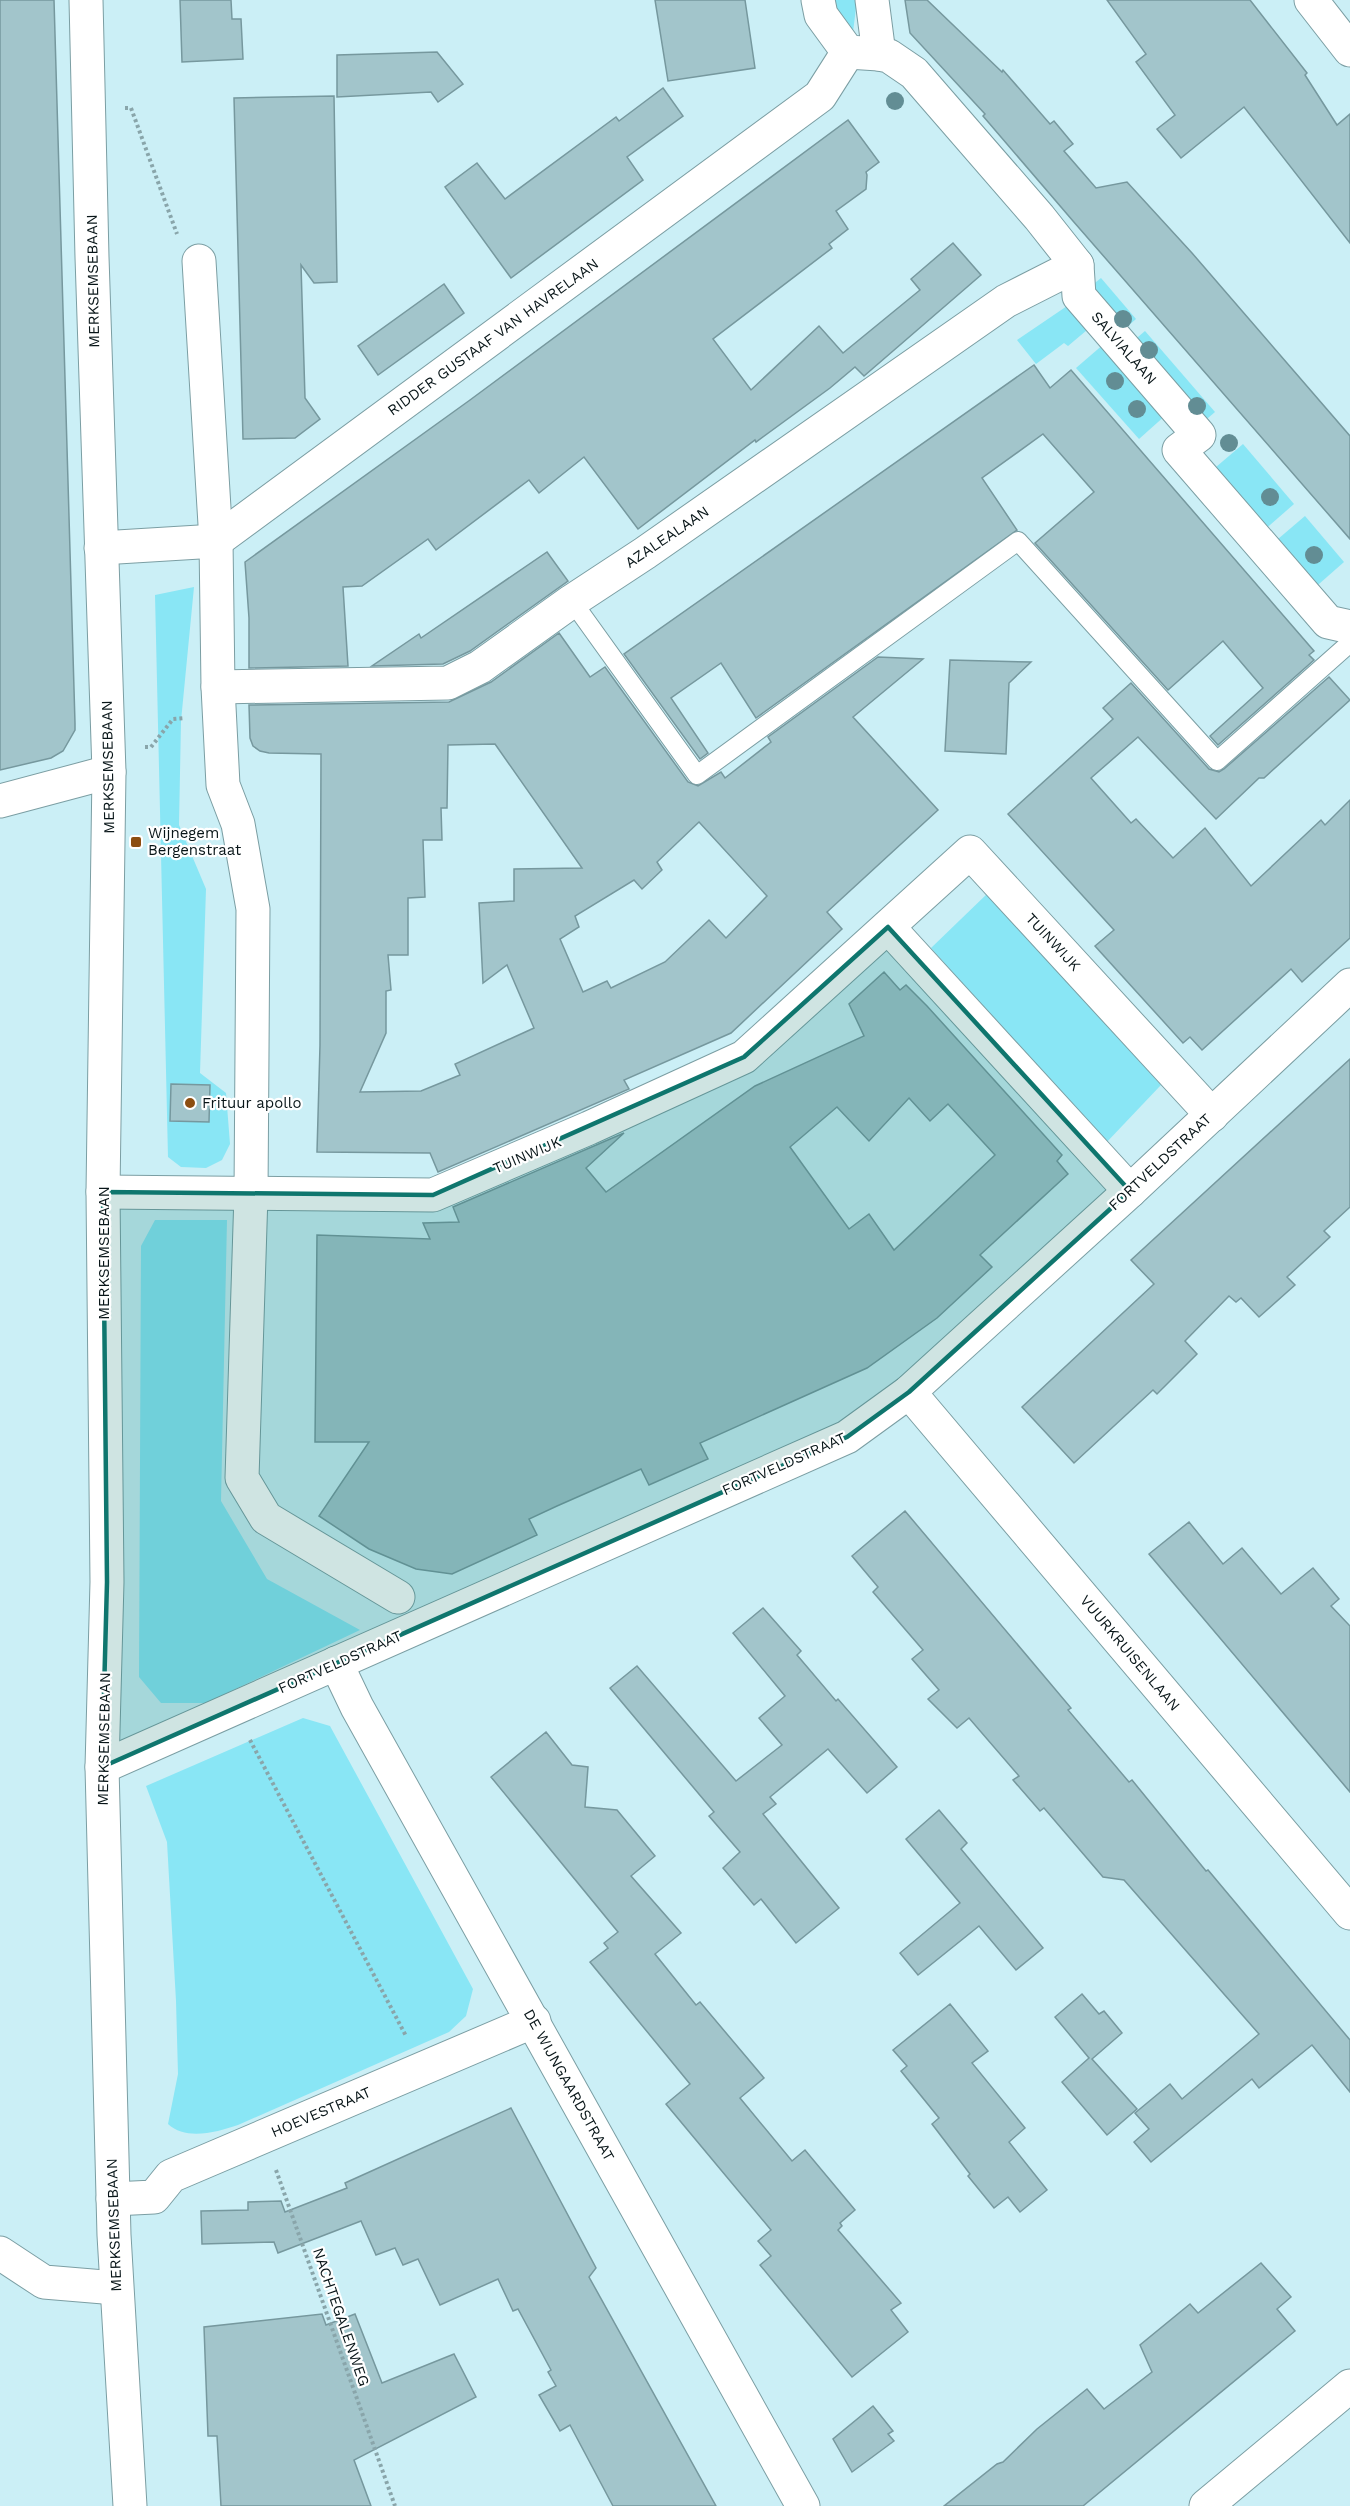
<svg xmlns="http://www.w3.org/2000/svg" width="1350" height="2506" font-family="'Work Sans',sans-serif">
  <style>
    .green { fill: #89e6f5 }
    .building { fill: #a2c5cb; stroke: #76989e; stroke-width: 1.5; fill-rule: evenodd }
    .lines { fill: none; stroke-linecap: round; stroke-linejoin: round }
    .service-casing { stroke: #7b9ea3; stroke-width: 20 }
    .minor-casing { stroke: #7b9ea3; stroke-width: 35 }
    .secondary-casing { stroke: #7b9ea3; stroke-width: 35 }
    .path { stroke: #89a5aa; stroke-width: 4; stroke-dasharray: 3 3; stroke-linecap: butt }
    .service { stroke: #fff; stroke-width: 18 }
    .minor { stroke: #fff; stroke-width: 33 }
    .secondary { stroke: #fff; stroke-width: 33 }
    .tree { fill: #628d94 }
    .marked { fill: #0f766e; fill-opacity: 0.2; stroke: #0f766e; stroke-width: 4.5; stroke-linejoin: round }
    .poi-dot { fill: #8c4e11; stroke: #fff; stroke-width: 2 }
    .labels { text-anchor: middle; stroke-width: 4.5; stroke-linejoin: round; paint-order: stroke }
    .street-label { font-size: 15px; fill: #081518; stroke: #fff }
    .poi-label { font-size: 15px; fill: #081518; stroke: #fff; text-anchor: start }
  </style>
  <rect width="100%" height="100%" fill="#cbeff6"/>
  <!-- green -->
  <g class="green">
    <polygon points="831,0 857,0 853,32 848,35"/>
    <polygon points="1101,278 1136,319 1121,332 1085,291"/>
    <polygon points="1073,302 1093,325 1068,346 1064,343 1036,364 1017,340"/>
    <polygon points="1145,331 1215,412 1201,424 1131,343"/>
    <polygon points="1105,343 1167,414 1139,439 1076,368"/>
    <polygon points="1243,444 1294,504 1261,533 1209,473"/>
    <polygon points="1305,516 1344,562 1311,591 1271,545"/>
    <polygon points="194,587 181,721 179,825 206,889 200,1073 226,1093 230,1144 222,1160 206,1168 181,1167 168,1157 155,595"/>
    <polygon points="989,892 1161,1085 1105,1144 931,948"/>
    <polygon points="155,1220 227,1220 221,1501 267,1579 360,1630 206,1703 161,1703 139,1677 141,1246"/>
    <path d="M303,1718l27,8 143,263 -7,27 -17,16 -211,93c-21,7 -52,16 -70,-1l10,-50 -2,-73 -9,-159 -21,-56z"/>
  </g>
  <!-- building -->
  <g class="building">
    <polygon points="0,0 54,0 75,723 75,730 63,751 51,758 0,770"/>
    <polygon points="180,0 231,0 232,19 241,19 243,59 182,62"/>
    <polygon points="655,0 745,0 755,68 668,81"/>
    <polygon points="905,0 927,0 1002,72 1003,70 1050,124 1054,121 1073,144 1064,151 1096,188 1127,182 1192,253 1350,436 1350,539 1073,221 983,116 985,114 910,33"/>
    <polygon points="1107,0 1250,0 1307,73 1305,75 1337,125 1350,114 1350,243 1244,107 1181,158 1157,129 1175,115 1136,62 1146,54"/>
    <polygon points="437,52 463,84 438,102 431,92 337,97 337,55"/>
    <polygon points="663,88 683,116 627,157 643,180 511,278 445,187 477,163 505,199 616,117 619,121"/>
    <polygon points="334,96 337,282 314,283 301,265 305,398 320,419 295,438 243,439 234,98"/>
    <polygon points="848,120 879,162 866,172 867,175 866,189 836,211 848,229 829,244 832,248 713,339 751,390 819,326 843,353 920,290 911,279 953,243 981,275 864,376 855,367 830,388 756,442 755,440 638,529 584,457 539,493 529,480 436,550 428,539 362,586 343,587 348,666 249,668 249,618 245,562 470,400"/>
    <polygon points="444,284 464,313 378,375 358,346"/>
    <polygon points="1034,365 1050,388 1071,370 1314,651 1309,655 1314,660 1218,745 1210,736 1263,688 1223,641 1168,690 1035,543 1094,492 1043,434 982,478 1017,530 756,718 721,663 671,698 708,753 700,759 624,654"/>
    <polygon points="547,552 568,581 470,651 443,664 372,666 419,634 421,638"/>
    <path d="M559,633l31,44 15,-10 83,115 10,4 23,-14 4,6 46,-36 -3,-5 110,-80 45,2 -70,58 85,93 -111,102 15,17 -111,104 -107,47 5,9 -191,83 -8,-19 -113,-1 3,-107 1,-291 -52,-1 -9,-2 -7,-5 -3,-8 -1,-33 200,-3 42,-20zM495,744l87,124 -68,1v32l-35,2 4,80 24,-18 27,63 -79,36 5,11 -39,16 -61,1 26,-59v-42l5,-1 -3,-35h20v-57l17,-1 -2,-57h19l-1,-32h6l1,-63zM699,822l68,74 -41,42 -17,-18 -44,42 -54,26 -4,-7 -24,11 -23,-53 19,-12 -4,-11 59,-36 8,9 20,-19 -5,-8z"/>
    <polygon points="950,660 1031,662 1009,683 1006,754 945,751"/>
    <polygon points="1329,677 1350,700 1264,778 1259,778 1216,819 1138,737 1091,778 1131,823 1136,819 1173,858 1205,828 1251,886 1321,820 1325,825 1350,800 1350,938 1302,982 1291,969 1202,1050 1190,1037 1183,1043 1095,946 1114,930 1008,814 1113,719 1103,708 1131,683 1209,769 1219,772 1224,769"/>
    <path d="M884,972l16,18 6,-5 21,21 135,149 -5,6 11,13 -88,81 12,12 -55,51 -70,50 -167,75 8,16 -59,26 -8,-16 -84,37 -28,13 8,16 -85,39 -36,-5 -47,-20 -50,-33 50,-74h-54l2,-207 113,4 -7,-16 36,-1 -6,-15 171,-74 -38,35 20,24 149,-106 109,-50 -15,-32zM909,1098l21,23 18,-17 47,51 -101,95 -25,-36 -20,15 -59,-82 47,-40 32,34z"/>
    <polygon points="1350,1059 1350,1207 1324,1231 1330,1237 1287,1277 1295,1285 1259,1317 1241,1298 1236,1302 1229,1296 1185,1341 1197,1354 1157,1394 1153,1390 1074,1463 1022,1407 1154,1284 1131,1260"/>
    <polygon points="171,1084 210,1085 209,1122 170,1121"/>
    <polygon points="905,1511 1071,1708 1068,1710 1129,1782 1132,1780 1206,1871 1208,1870 1234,1901 1350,2040 1350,2092 1312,2045 1259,2088 1252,2079 1151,2162 1134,2142 1149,2129 1135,2113 1170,2084 1182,2099 1259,2034 1124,1880 1103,1877 1044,1808 1040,1811 1013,1780 1019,1776 969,1718 957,1728 928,1699 939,1690 912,1659 923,1650 873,1592 878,1587 852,1556"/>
    <polygon points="1189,1522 1223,1564 1242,1548 1281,1594 1313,1568 1339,1599 1331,1606 1350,1626 1350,1792 1149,1554"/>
    <polygon points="763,1608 801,1651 797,1655 836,1701 838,1699 897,1767 867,1793 828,1749 770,1797 776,1804 763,1814 839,1908 796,1943 761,1899 754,1905 723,1868 740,1852 709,1816 714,1812 610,1688 637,1666 736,1781 782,1745 759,1718 785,1696 733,1633"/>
    <polygon points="546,1732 572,1765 588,1767 585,1807 617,1810 655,1856 631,1876 681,1933 655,1954 696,2005 700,2002 764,2078 740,2098 792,2161 805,2150 855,2210 840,2223 842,2226 838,2230 901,2303 891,2310 908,2332 852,2377 760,2265 771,2256 758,2241 771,2230 666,2104 690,2084 590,1962 608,1948 604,1943 618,1932 491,1777"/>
    <polygon points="939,1810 967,1843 961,1849 1043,1948 1016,1970 979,1926 918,1975 900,1953 960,1903 906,1839"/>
    <polygon points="1082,1994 1099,2014 1104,2011 1122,2033 1092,2059 1137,2109 1107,2135 1062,2082 1089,2058 1055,2017"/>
    <polygon points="950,2004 988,2051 972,2063 1025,2128 1009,2142 1047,2190 1020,2212 1008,2197 994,2208 968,2176 970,2174 932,2124 939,2118 901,2071 907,2066 893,2050"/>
    <polygon points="511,2108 596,2268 589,2277 716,2506 613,2506 570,2425 560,2431 539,2395 556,2386 548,2372 551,2370 518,2309 513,2311 498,2279 440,2305 418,2259 403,2265 395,2248 376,2255 361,2221 278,2253 274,2242 202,2244 201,2211 248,2210 248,2202 281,2201 285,2212 347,2188 345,2183"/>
    <polygon points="1261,2263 1291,2297 1277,2309 1295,2331 1083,2506 944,2506 997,2464 1003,2462 1037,2429 1087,2389 1104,2409 1152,2372 1140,2345 1190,2304 1198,2313"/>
    <polygon points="322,2314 326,2325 355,2314 382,2383 454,2354 476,2397 354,2460 371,2506 221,2506 217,2436 208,2436 204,2327"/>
    <polygon points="873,2406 893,2431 888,2434 894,2441 852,2472 833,2439"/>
  </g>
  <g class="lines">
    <defs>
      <polyline id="service" points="572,601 697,775 1018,541 1217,761 1350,643"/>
      <g id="minor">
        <polyline points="818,0 821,15 848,52 879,54 872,0"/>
        <polyline points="1311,0 1350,50"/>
        <polyline points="879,54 889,56 914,73 1039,217 1077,265 1079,296 1199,435 1179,450 1328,622 1350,627"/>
        <polyline points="199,261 216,541 218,687 223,785 238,824 253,909 251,1194 242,1478 266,1518 398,1597"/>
        <polyline points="101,548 216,541 820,96 848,52"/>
        <polyline points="218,687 448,683 480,667 572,601 645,553 1006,301 1077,265"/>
        <polyline points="0,801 109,772"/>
        <polyline points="888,927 1130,1191"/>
        <polyline points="103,1192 433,1195 589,1128 744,1057 970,852 1212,1115"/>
        <polyline points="909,1392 1350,1913"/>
        <polyline points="336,1663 357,1707 803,2506"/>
        <polyline points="102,1767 847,1437 909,1392 1130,1191 1350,985"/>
        <polyline points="113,2199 154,2197 171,2176 534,2021"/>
        <polyline points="0,2253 44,2282 116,2288"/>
        <polyline points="1206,2506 1350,2386"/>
      </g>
      <polyline id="secondary" points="86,0 92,257 109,772 103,1192 107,1582 102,1767 114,2235 130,2506"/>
    </defs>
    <!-- service casing -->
    <use href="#service" class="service-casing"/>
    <!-- minor casing -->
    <use href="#minor" class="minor-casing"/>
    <!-- secondary casing -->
    <use href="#secondary" class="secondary-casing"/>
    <!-- path -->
    <g class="path">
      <polyline points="125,108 131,108 177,234"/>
      <polyline points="145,747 151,747 173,719 184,718"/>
      <polyline points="250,1740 406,2036"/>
      <polyline points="276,2170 395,2506"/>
    </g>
    <!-- service -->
    <use href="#service" class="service"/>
    <!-- minor -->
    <use href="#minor" class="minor"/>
    <!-- secondary -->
    <use href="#secondary" class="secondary"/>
  </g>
  <!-- trees -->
  <g class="tree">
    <circle cx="895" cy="101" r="9"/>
    <circle cx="1123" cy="319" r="9"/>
    <circle cx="1149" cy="350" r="9"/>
    <circle cx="1115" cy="381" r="9"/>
    <circle cx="1197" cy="406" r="9"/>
    <circle cx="1137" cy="409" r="9"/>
    <circle cx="1229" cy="443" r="9"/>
    <circle cx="1270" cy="497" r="9"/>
    <circle cx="1314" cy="555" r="9"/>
  </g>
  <!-- marked area -->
  <path class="marked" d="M888,927l242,264 -221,201 -62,45 -745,330 5,-185 -4,-390 330,3 311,-138z"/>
  <!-- markers -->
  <g class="poi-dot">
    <rect x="130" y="836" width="12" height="12" rx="3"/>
    <circle cx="190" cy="1103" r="6"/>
  </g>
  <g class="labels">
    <!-- street labels -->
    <g class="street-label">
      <text transform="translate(93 281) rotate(-91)" y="5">MERKSEMSEBAAN</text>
      <text transform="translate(493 337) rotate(-36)" y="5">RIDDER GUSTAAF VAN HAVRELAAN</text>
      <text transform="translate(1124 348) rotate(49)" y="5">SALVIALAAN</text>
      <text transform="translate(667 537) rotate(-34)" y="5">AZALEALAAN</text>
      <text transform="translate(108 767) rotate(-91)" y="5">MERKSEMSEBAAN</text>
      <text transform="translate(1053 942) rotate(47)" y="5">TUINWIJK</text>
      <text transform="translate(527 1155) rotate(-23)" y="5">TUINWIJK</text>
      <text transform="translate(1160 1162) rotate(-43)" y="5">FORTVELDSTRAAT</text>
      <text transform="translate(104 1253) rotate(-90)" y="5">MERKSEMSEBAAN</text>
      <text transform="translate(784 1464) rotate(-24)" y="5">FORTVELDSTRAAT</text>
      <text transform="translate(1130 1653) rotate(50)" y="5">VUURKRUISENLAAN</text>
      <text transform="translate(340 1662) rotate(-24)" y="5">FORTVELDSTRAAT</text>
      <text transform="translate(104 1739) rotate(-89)" y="5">MERKSEMSEBAAN</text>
      <text transform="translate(569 2085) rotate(61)" y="5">DE WIJNGAARDSTRAAT</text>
      <text transform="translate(321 2112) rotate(-23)" y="5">HOEVESTRAAT</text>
      <text transform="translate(114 2225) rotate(-92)" y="5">MERKSEMSEBAAN</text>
      <text transform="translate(341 2317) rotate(71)" y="5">NACHTEGALENWEG</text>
    </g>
    <!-- poi labels -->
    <g class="poi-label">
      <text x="148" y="838">Wijnegem<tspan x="148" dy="17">Bergenstraat</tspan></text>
      <text x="202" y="1108">Frituur apollo</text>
    </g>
  </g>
</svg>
